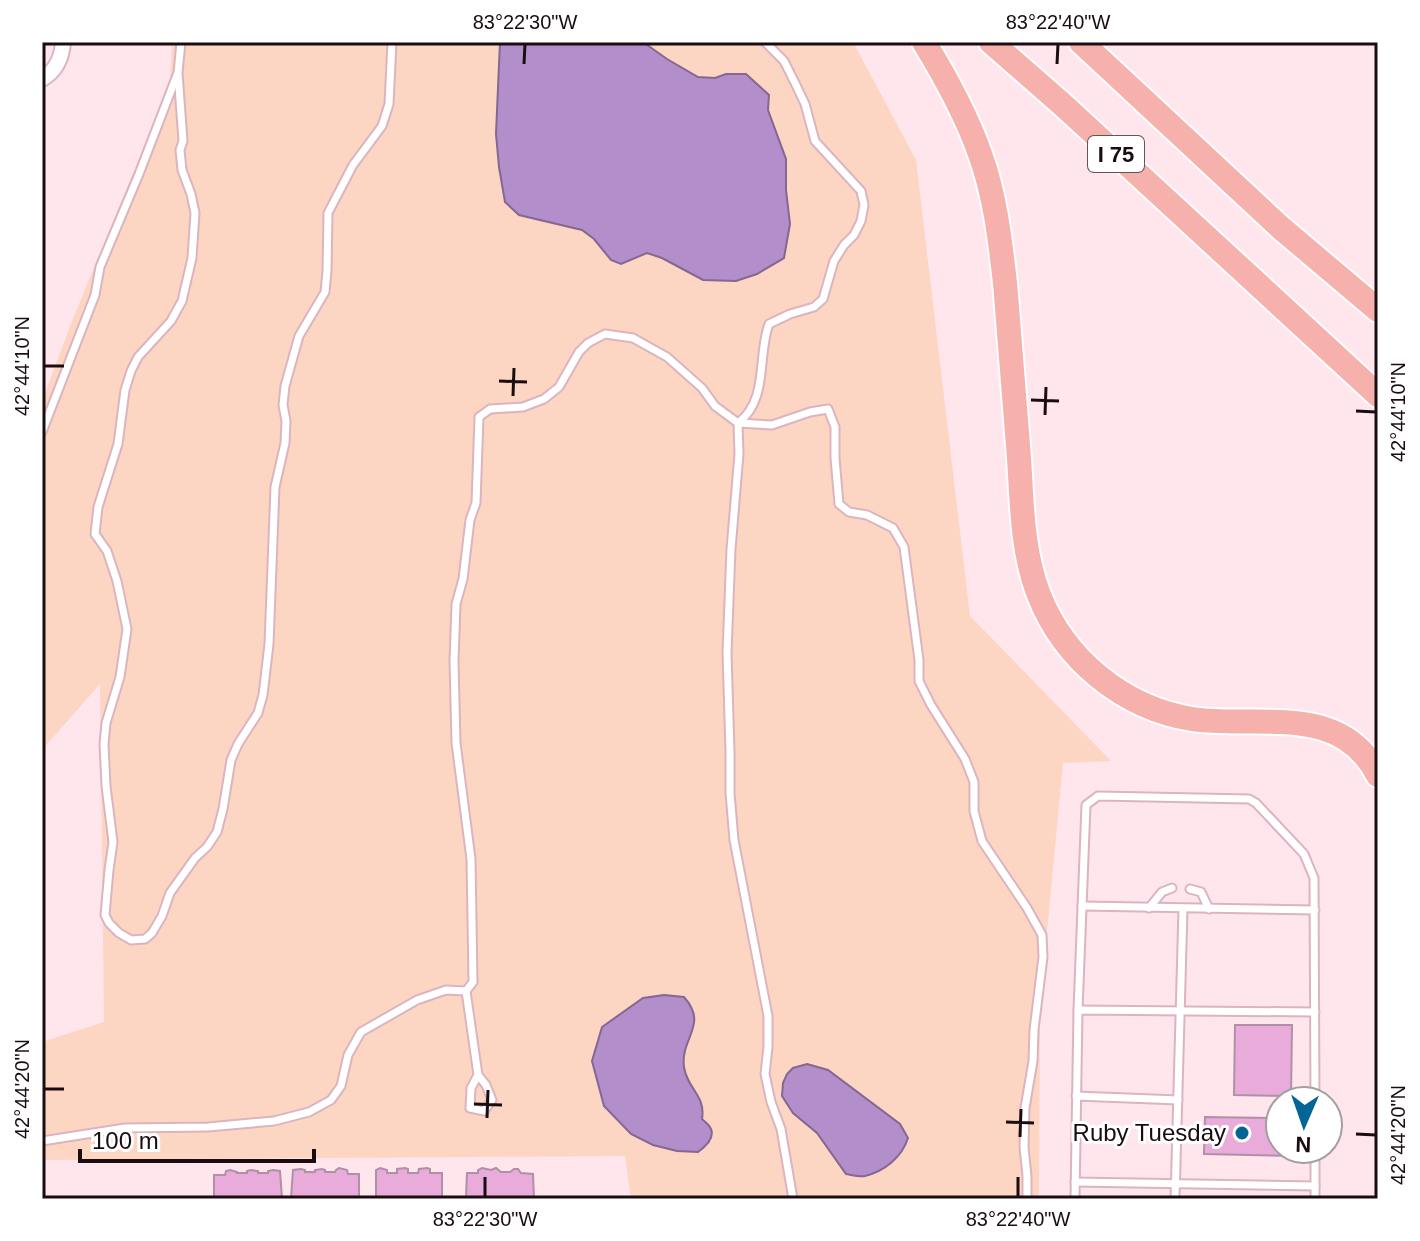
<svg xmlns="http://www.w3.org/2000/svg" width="1420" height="1241" font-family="Arial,sans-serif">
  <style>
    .green { fill: #fcd6c3 }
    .water { fill: #b28eca; stroke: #846792; stroke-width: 2 }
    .building { fill: #e9abd9; stroke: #b090a7; stroke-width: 2 }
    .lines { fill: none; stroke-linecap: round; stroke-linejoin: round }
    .service-casing { stroke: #dcb4bf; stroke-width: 11 }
    .minor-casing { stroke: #dcb4bf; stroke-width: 18 }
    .motorway-casing { stroke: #fff; stroke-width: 28 }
    .service { stroke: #fff; stroke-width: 7 }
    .minor { stroke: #fff; stroke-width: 14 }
    .motorway { stroke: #f7b1ac; stroke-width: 24 }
    .ticks { fill: none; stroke: #1a0d11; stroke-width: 3 }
    .poi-dot { fill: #036595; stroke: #fff; stroke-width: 3 }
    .labels { text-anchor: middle; stroke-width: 6; stroke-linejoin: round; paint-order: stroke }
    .shield { fill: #fff; stroke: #5f5658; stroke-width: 2 }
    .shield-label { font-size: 22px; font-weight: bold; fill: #1a0d11 }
    .poi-label { font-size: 24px; fill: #1a0d11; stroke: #fff; text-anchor: end }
    .neatline { fill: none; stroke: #1a0d11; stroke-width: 3 }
    .ticks-label { font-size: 20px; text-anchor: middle; fill: #1a0d11 }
  </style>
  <rect width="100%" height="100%" fill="#ffe5ec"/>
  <!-- green -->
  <polygon class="green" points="172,42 853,42 916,160 970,616 1111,761 1063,763 1040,1006 1039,1199 631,1199 625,1156 42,1160 42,1042 104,1022 100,684 42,750 42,401 72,321 170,84"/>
  <!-- water -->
  <g class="water">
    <polygon points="500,42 643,42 667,59 698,77 715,78 726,74 746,74 769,95 768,110 786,159 786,190 790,224 784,258 757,274 736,281 703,280 662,258 647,253 621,264 611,260 594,239 582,230 519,215 505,202 499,167 496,134"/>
    <path d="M664,995l20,2c25,28 -4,41 0,70 3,22 22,28 18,52 3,3 6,5 8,8 6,10 -5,20 -12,25l-21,-1 -24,-6 -22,-11 -27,-28 -12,-45 10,-34 41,-29z"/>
    <path d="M807,1064l21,6 72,54 8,14c-6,19 -23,33 -43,38 -5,1 -13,-1 -19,-2l-29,-41 -24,-20 -11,-17 1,-13 4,-9 6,-6z"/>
  </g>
  <!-- building -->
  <g class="building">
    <polygon points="1235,1025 1292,1025 1291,1096 1234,1095"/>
    <polygon points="1205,1117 1280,1118 1280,1149 1294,1149 1294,1156 1204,1154"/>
    <polygon points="339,1168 347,1170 348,1174 359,1174 359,1199 291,1198 293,1170 301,1169 305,1170 305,1172 315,1172 315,1170 322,1169 325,1170 325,1172 335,1172 336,1170"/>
    <polygon points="380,1168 387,1170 387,1173 397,1173 397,1169 405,1168 408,1169 408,1173 418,1173 419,1169 427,1168 430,1169 430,1173 442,1173 442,1199 376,1199 376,1170"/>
    <polygon points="482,1168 491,1170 496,1168 501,1172 510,1172 514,1169 518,1169 521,1173 533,1174 534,1199 462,1199 466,1198 467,1173 478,1173 478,1170"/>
    <polygon points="230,1170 237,1172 237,1173 247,1173 247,1171 251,1170 258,1171 258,1173 268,1173 268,1171 273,1170 280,1171 282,1198 214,1199 214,1175 225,1175 226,1171"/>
  </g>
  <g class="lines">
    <defs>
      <g id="service">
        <polyline points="181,42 178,73 183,141 180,150 182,170 191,194 195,213 192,258 182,301 171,321 138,357 131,371 125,390 118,444 98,507 95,534 107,551 117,581 127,629 120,677 106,723 104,744 106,786 113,842 109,870 105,915 109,923 119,933 131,940 145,939 152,933 162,916 170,893 195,858 207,847 217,832 223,809 231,760 238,744 258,713 263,695 269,644 275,487 285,443 286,421 283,405 285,386 299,336 325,292 327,271 328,213 353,165 382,126 389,104 392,42"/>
        <path d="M765,42l19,19 11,22 10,21 10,37 46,50 3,14 -3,16 -7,14 -10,10 -10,16 -11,38 -9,8 -24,7 -21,10c-12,31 0,76 -31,99l1,31 -8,95 -4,104 3,98v42l4,47 34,176v31l-3,27 6,28 10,27 12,70"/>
        <polyline points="42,432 95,295 100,267 139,174 177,75"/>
        <polyline points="1190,889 1201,892 1209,909"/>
        <polyline points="1082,906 1315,910"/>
        <polyline points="1149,908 1162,892 1172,888"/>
        <polyline points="1078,1010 1086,805 1098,796 1249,799 1256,803 1304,854 1314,878 1315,1101"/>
        <polyline points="478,1075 486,1085 492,1100 484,1111 470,1108 471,1088 478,1075 466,991 473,982 471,859 456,743 454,661 456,604 463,579 470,520 476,503 479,417 490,409 523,407 544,399 559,387 579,352 588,343 605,334 633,338 667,357 702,388 715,406 738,423 772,425 810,412 828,409 835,427 835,458 839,504 849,512 867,515 893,528 904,547 919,660 919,681 931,705 965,759 974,782 974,811 982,841 1027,908 1042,935 1043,957 1034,1030 1033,1061 1025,1108 1024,1147 1027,1176 1027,1199"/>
        <polyline points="1076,1096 1178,1100"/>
        <polyline points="42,1141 125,1128 208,1127 274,1121 309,1112 331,1100 341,1086 348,1055 361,1032 417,1000 446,990 466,991"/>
        <polyline points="1315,1149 1315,1199"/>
        <polyline points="1075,1182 1315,1186"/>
        <polyline points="1075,1199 1078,1010 1315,1012"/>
        <polyline points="1175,1199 1183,909"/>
      </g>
      <path id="minor" d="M42,79c14,-8 20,-22 21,-37"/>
      <g id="motorway">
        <path d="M924,42c22,36 42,72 56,112 15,41 20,85 25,129 5,58 9,116 14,175 3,46 3,94 20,137 25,64 84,113 153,124 66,10 148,-18 186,56"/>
        <polyline points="991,42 1063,105 1378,395"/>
        <polyline points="1081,42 1281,228 1378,310"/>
      </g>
    </defs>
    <!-- service casing -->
    <use href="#service" class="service-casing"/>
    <!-- minor casing -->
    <use href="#minor" class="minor-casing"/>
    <!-- motorway casing -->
    <use href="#motorway" class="motorway-casing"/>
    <!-- service -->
    <use href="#service" class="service"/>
    <!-- minor -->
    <use href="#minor" class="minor"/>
    <!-- motorway -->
    <use href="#motorway" class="motorway"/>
  </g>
  <!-- ticks -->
  <path class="ticks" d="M524,64l1,-20M1057,64l1,-20M44,366h20M499,381l28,1M513,396l1,-28M1031,400l28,1M1356,411l20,1M1045,415l1,-28M44,1089h20M474,1104l28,1M487,1118l1,-28M1006,1122l28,1M1356,1134l20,1M1020,1137l1,-28M485,1197v-20M1018,1197v-20"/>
  <!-- markers -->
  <circle class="poi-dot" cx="1242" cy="1133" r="8"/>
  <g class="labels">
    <!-- shield labels -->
    <rect class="shield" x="1088" y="136" width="56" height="36" rx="6"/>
    <g class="shield-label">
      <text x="1116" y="162">I 75</text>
    </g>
    <!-- poi labels -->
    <g class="poi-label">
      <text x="1226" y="1141">Ruby Tuesday</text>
    </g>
  </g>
  <!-- border -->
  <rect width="1420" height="1241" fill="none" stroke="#ffffff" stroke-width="88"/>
  <!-- north arrow -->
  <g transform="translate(1304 1125) rotate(182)"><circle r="38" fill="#ffffff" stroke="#a39ea0" stroke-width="2"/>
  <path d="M0-6L14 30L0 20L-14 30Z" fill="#036595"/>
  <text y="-12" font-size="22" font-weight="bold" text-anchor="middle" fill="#1a0d11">N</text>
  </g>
  <!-- scale -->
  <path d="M80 1149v12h234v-12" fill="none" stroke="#1a0d11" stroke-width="4"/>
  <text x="92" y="1149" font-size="24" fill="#1a0d11" stroke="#ffffff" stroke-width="6" paint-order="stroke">100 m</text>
  <rect x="44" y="44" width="1332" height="1153" class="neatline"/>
  <g class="ticks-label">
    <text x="525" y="29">83°22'30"W</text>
    <text x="1058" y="29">83°22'40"W</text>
    <text transform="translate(22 366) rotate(-90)" y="7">42°44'10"N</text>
    <text transform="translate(1398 412) rotate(-90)" y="7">42°44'10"N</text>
    <text transform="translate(22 1089) rotate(-90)" y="7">42°44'20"N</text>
    <text transform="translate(1398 1135) rotate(-90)" y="7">42°44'20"N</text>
    <text x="485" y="1226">83°22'30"W</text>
    <text x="1018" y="1226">83°22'40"W</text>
  </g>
</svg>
